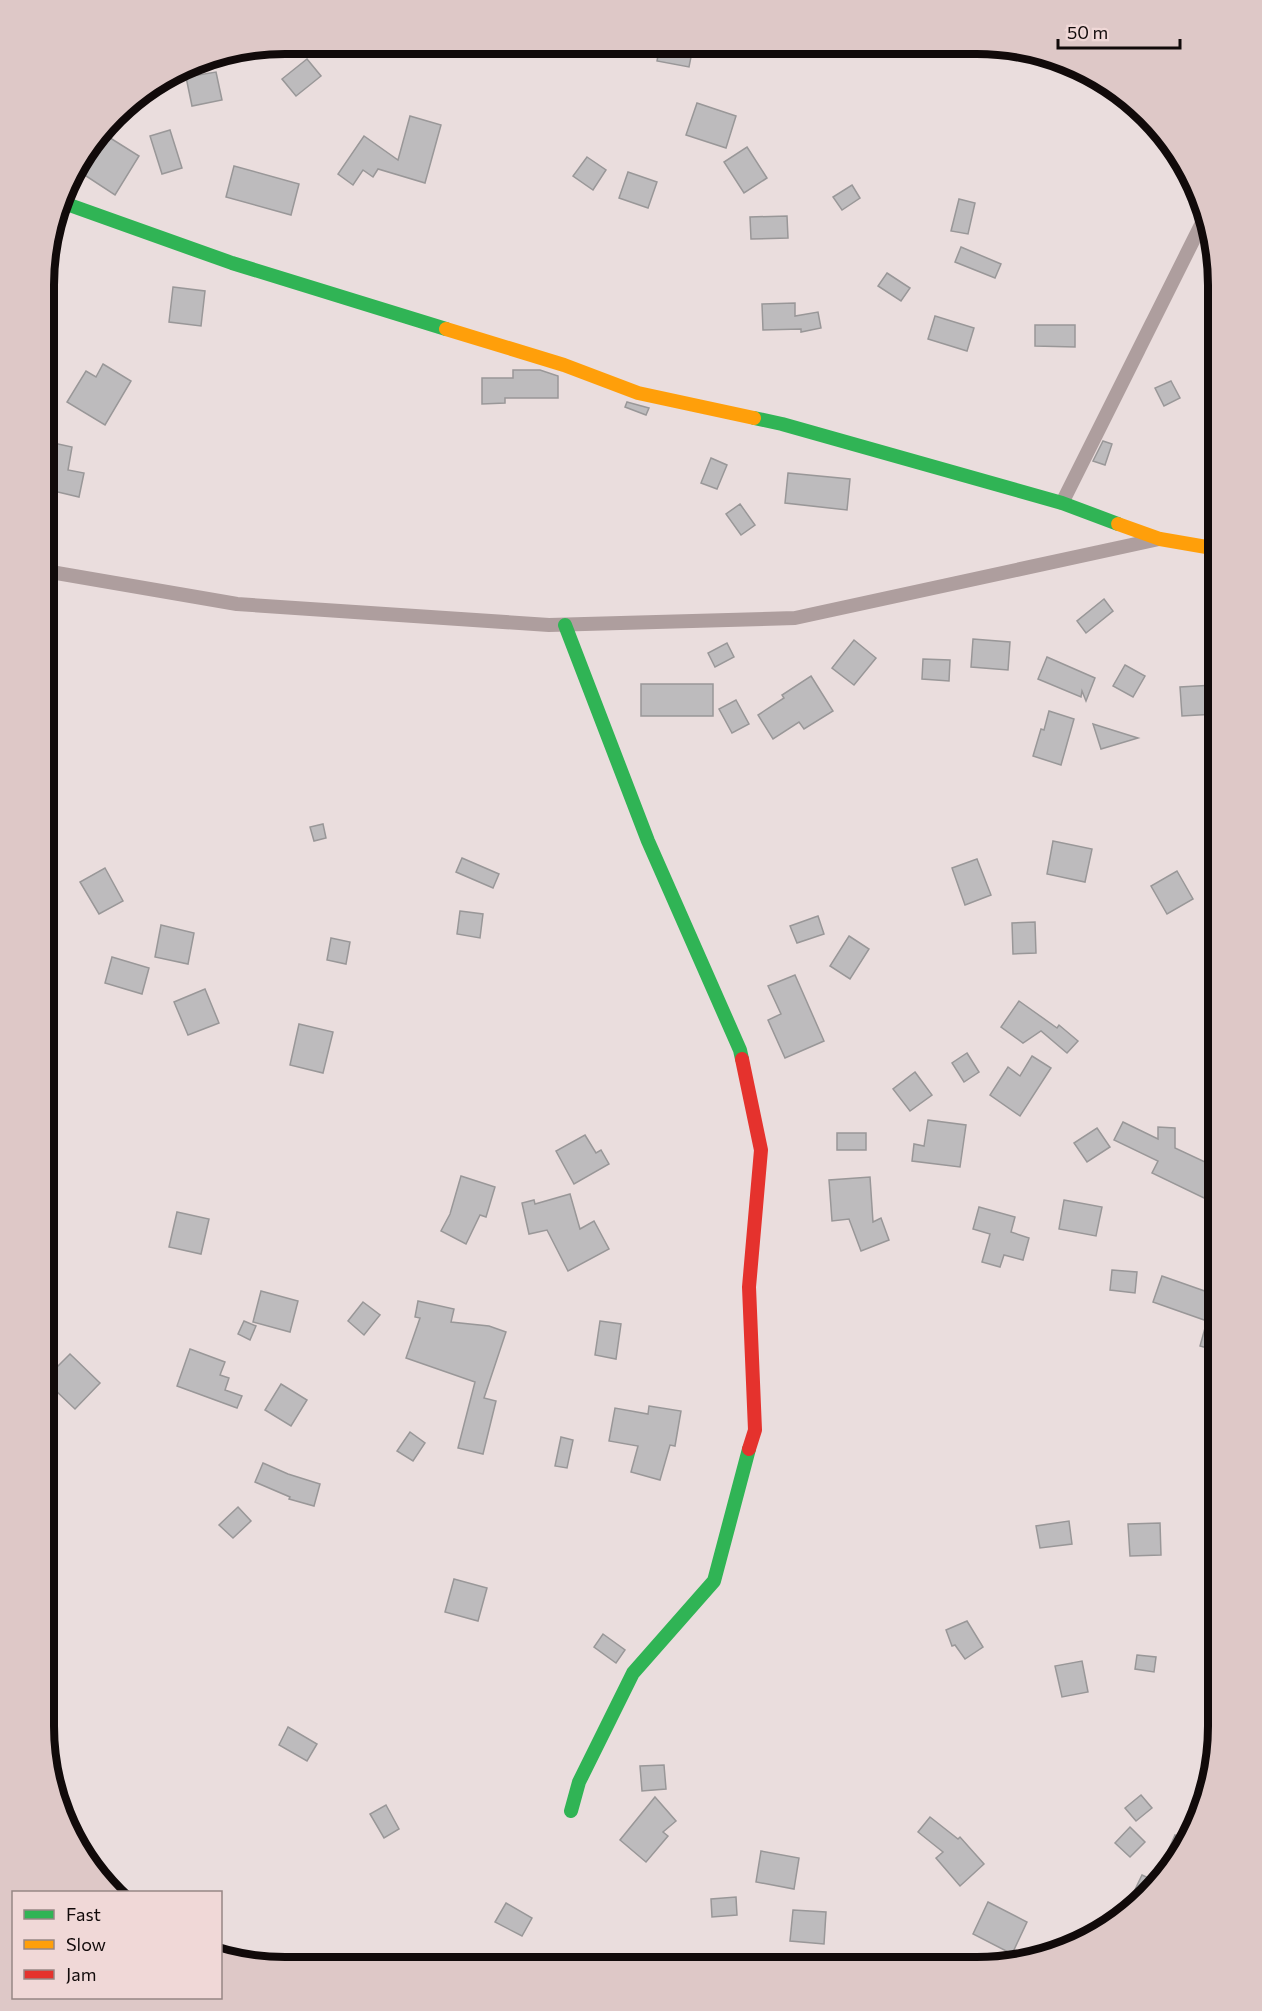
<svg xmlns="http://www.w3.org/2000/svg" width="1262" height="2011" font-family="Commissioner,sans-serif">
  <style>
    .building { fill: #bdbbbd; stroke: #999798; stroke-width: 1.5 }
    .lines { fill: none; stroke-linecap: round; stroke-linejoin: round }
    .street { stroke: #ae9e9e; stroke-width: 14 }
    .fast { stroke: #30b455; stroke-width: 14 }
    .slow { stroke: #ff9f0a; stroke-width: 14 }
    .jam { stroke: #e5322d; stroke-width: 14 }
    .rim { fill: none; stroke: #110a0a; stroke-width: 8 }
  </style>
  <rect width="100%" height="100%" fill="#eadddd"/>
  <!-- building -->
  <g class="building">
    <polygon points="660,45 693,47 689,67 657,61"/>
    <polygon points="307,59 321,76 296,96 282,79"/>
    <polygon points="216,72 222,100 192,106 186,77"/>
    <polygon points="697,103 736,116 726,148 686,135"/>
    <polygon points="410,116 441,125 425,183 378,169 373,177 363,170 353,185 338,174 364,136 398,160"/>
    <polygon points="170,130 182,168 162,174 150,136"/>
    <polygon points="107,136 139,156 115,195 83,174"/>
    <polygon points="747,147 767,178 744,193 724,162"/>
    <polygon points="587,157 606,170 593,190 573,176"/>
    <polygon points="234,166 299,184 291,215 226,197"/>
    <polygon points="628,172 657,182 648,208 619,198"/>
    <polygon points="852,185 860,198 842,210 833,197"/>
    <polygon points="959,199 975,203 968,234 951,231"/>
    <polygon points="787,216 788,238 751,239 750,217"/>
    <polygon points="961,247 1001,264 995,278 955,262"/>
    <polygon points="887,273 910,288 901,301 878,286"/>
    <polygon points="173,287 205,291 201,326 169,322"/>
    <polygon points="795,303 795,316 818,312 821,328 801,332 801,329 763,330 762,304"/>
    <polygon points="935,316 974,328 967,351 928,339"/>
    <polygon points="1035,325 1075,325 1075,347 1035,346"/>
    <polygon points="103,364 131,381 105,425 67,402 86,371 96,377"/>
    <polygon points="513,370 540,370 558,376 558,398 505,398 505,403 482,404 482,378 513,378"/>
    <polygon points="1171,381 1180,398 1164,406 1155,388"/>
    <polygon points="627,402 649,408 646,415 625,407"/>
    <polygon points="1103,441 1112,444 1105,465 1093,461"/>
    <polygon points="49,442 72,447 68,470 84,473 79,497 45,489 45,458"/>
    <polygon points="711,458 727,465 717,489 701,483"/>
    <polygon points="788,473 850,479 847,510 785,503"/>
    <polygon points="740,504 755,525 741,535 726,514"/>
    <polygon points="1104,599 1113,611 1086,633 1077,621"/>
    <polygon points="973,639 1010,642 1008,670 971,667"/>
    <polygon points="854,640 876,658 854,685 832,668"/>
    <polygon points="727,643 734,657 715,667 708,653"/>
    <polygon points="1047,657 1095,678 1086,701 1082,691 1081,697 1038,679"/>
    <polygon points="923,659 950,660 949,681 922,679"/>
    <polygon points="1125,665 1145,676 1133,697 1113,686"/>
    <polygon points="811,676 833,711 804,729 799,722 773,739 758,715 784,698 782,695"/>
    <rect x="641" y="684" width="72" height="32"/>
    <polygon points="1214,685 1216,714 1182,716 1180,687"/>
    <polygon points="736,700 749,724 732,733 719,709"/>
    <polygon points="1049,711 1074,719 1061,765 1033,756 1041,729 1044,730"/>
    <polygon points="1093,724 1138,738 1101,749"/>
    <polygon points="323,824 326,838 314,841 310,827"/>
    <polygon points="1053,841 1092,849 1085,882 1047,874"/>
    <polygon points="462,858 499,874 493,888 456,872"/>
    <polygon points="977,859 991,895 965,905 952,868"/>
    <polygon points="105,868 123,901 99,914 80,882"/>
    <polygon points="1177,871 1193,899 1167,914 1151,886"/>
    <polygon points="460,911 483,914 480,938 457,934"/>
    <polygon points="818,916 824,934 797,943 790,926"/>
    <polygon points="1035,922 1036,953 1013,954 1012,923"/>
    <polygon points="161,925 194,933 188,964 155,957"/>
    <polygon points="849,936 869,949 850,979 830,966"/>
    <polygon points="331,938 350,942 346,964 327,960"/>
    <polygon points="112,957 149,968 142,994 105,983"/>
    <polygon points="795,975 824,1041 785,1058 768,1020 781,1014 768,986"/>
    <polygon points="205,989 219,1023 188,1035 174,1002"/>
    <polygon points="1019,1001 1057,1028 1059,1025 1078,1041 1067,1053 1041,1031 1023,1043 1001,1027"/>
    <polygon points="299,1024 333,1032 323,1073 290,1065"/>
    <polygon points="967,1053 979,1072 964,1082 952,1063"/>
    <polygon points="1032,1056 1051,1068 1020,1116 990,1095 1008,1067 1020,1076"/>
    <polygon points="915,1072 932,1095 910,1111 893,1089"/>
    <polygon points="928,1120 966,1125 960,1167 912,1161 914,1144 924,1146"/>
    <polygon points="1123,1122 1158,1139 1158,1127 1175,1128 1175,1148 1218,1168 1204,1198 1152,1173 1158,1161 1114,1140"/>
    <polygon points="1097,1128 1110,1147 1087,1162 1074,1143"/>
    <rect x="837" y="1133" width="29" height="17"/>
    <polygon points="585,1135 596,1153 601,1150 609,1164 574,1184 556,1151"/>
    <polygon points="461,1176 495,1187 486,1217 480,1215 466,1244 441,1231 450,1214"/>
    <polygon points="870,1177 873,1222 881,1218 889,1240 861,1251 849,1219 832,1221 829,1180"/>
    <polygon points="570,1194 580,1229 594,1221 609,1249 568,1271 547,1230 529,1234 522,1203 534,1200 535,1204"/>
    <polygon points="1064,1200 1102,1207 1096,1236 1059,1229"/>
    <polygon points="979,1207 1015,1217 1011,1232 1029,1238 1023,1260 1004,1255 1000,1267 982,1262 990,1234 973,1229"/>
    <polygon points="177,1212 209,1219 201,1254 169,1247"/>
    <polygon points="1112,1270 1137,1272 1135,1293 1110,1290"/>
    <polygon points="1162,1276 1216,1295 1207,1321 1153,1302"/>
    <polygon points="261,1291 298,1301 290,1332 253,1322"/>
    <polygon points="418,1301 454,1309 451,1322 489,1326 506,1332 484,1398 496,1401 483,1454 458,1448 475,1382 406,1358 420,1318 415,1317"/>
    <polygon points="363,1302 380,1315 364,1335 348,1321"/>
    <polygon points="244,1321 256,1326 250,1340 238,1334"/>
    <polygon points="600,1321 621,1324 616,1359 595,1355"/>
    <polygon points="1207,1321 1218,1324 1218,1351 1200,1346"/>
    <polygon points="190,1349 225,1362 220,1375 229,1378 225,1390 242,1396 237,1408 177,1386"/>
    <polygon points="70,1354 100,1383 75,1409 52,1387 57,1383 49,1375"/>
    <polygon points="281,1384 307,1400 291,1426 265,1410"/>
    <polygon points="649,1406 681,1411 675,1446 670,1445 660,1480 631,1472 638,1446 609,1441 615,1408 648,1414"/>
    <polygon points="410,1432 425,1443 413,1461 397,1451"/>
    <polygon points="561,1437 573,1440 567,1468 555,1466"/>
    <polygon points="263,1463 288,1474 320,1484 314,1506 289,1499 290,1497 255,1482"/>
    <polygon points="238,1507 251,1521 233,1538 219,1525"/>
    <polygon points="1069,1521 1072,1544 1040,1548 1036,1526"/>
    <polygon points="1160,1523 1161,1555 1130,1556 1128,1524"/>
    <polygon points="454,1579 487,1588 478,1621 445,1612"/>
    <polygon points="967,1621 983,1647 965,1659 955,1645 952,1646 946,1630"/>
    <polygon points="603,1634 625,1650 616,1663 594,1647"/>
    <polygon points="1137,1655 1156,1657 1154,1672 1135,1669"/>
    <polygon points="1082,1661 1088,1692 1062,1697 1055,1666"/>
    <polygon points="288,1727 317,1744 307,1761 279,1745"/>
    <polygon points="664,1765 666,1789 642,1791 640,1766"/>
    <polygon points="1141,1795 1152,1808 1136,1821 1125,1808"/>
    <polygon points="655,1797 676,1821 663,1832 668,1836 646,1862 620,1840"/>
    <polygon points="386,1805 399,1829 384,1838 370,1814"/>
    <polygon points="930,1817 958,1839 960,1837 984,1864 960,1886 936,1858 943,1852 918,1832"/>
    <polygon points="1130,1827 1145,1842 1130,1857 1115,1843"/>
    <polygon points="1175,1835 1187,1841 1164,1877 1158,1874"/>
    <polygon points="761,1851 799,1858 794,1889 756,1882"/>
    <polygon points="1142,1875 1159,1883 1143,1899 1133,1894"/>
    <polygon points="736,1897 737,1915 712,1917 711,1899"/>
    <polygon points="988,1902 1027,1922 1012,1954 973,1934"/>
    <polygon points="506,1903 532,1918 522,1936 495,1922"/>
    <polygon points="793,1910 826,1912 824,1944 790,1941"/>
  </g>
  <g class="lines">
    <!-- street -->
    <g class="street">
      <polyline points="1062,503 1205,217"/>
      <polyline points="45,571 237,604 549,625 795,618 1159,539"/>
    </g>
    <!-- fast -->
    <g class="fast">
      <polyline points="61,202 232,263 446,329"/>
      <polyline points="754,418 782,424 1062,503 1118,524"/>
      <polyline points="565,625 648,841 740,1050 742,1059"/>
      <polyline points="571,1811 579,1782 633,1673 714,1581 749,1449"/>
    </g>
    <!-- slow -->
    <g class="slow">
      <polyline points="446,329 564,365 638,393 754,418"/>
      <polyline points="1118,524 1160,539 1218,549"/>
    </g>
    <!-- jam -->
    <polyline class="jam" points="742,1059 761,1150 749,1287 755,1430 749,1449"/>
  </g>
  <!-- crop -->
  <path d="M0 0H1262V2011H0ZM285 54H977A231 231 0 0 1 1208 285V1726A231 231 0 0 1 977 1957H285A231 231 0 0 1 54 1726V285A231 231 0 0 1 285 54Z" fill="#dec8c7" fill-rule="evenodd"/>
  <path class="rim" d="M285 54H977A231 231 0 0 1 1208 285V1726A231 231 0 0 1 977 1957H285A231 231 0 0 1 54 1726V285A231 231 0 0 1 285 54Z"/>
  <!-- legend -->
  <rect x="12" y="1891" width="210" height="108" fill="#f0d8d7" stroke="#978685" stroke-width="1.5"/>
  <rect x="24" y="1910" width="30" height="9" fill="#30b455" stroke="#978685" stroke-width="1.5"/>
  <text x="66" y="1921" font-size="18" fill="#110a0a">Fast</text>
  <rect x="24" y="1940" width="30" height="9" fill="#ff9f0a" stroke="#978685" stroke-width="1.5"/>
  <text x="66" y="1951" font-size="18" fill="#110a0a">Slow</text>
  <rect x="24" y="1970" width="30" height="9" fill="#e5322d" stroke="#978685" stroke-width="1.5"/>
  <text x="66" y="1981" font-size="18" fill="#110a0a">Jam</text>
  <!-- scale -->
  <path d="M1058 39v9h122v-9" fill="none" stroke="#110a0a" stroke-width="3"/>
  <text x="1067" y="39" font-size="18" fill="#110a0a" stroke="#f0d8d7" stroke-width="4.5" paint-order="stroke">50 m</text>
</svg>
